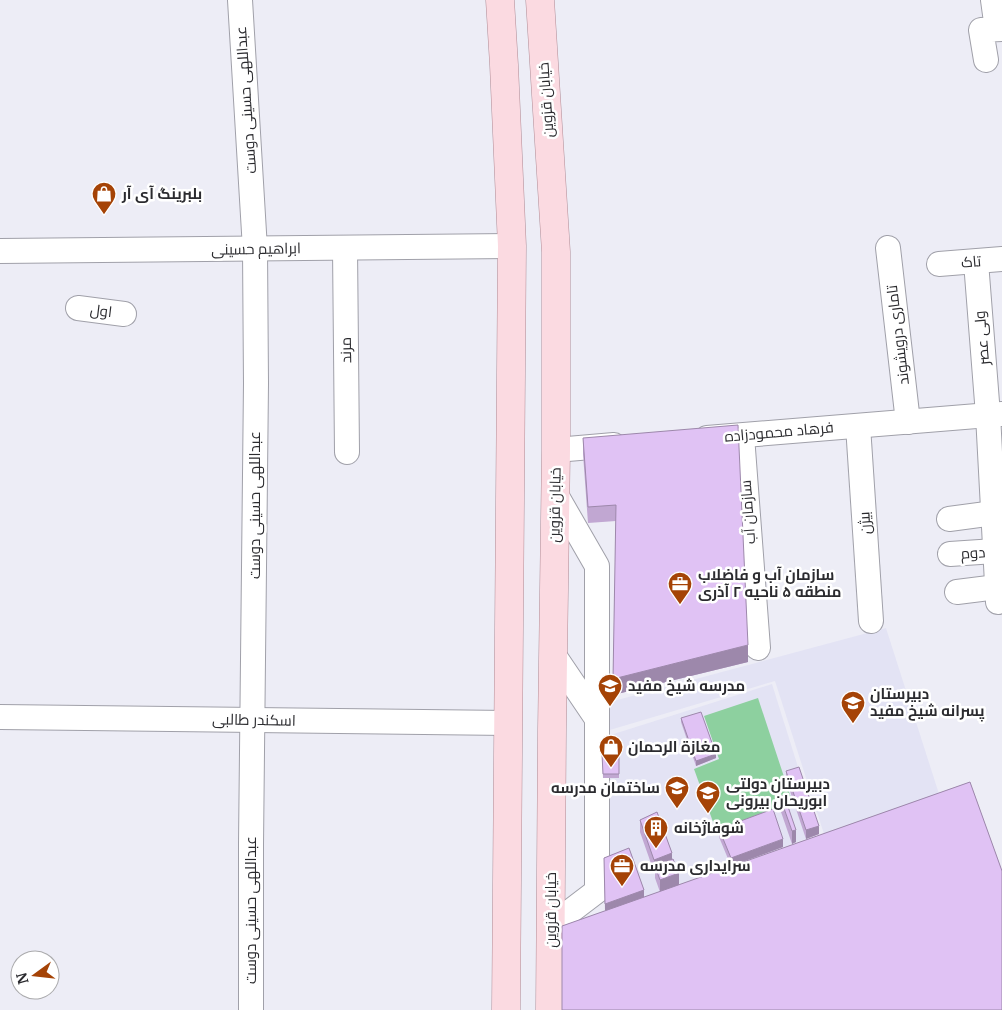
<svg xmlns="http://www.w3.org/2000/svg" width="1002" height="1010" font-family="Merriweather,Cairo,serif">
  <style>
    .built { fill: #e3e3f4 }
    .green { fill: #8dd09f }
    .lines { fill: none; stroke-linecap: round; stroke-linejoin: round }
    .minor-casing { stroke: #a0a0a9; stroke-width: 26 }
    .major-casing { stroke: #b08c96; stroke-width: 29 }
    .minor { stroke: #fff; stroke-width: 24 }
    .major { stroke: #fbdae1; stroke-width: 28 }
    .wall { fill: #c1a7d2 }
    .shaded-wall { fill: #9d88ab }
    .building { fill: #e0c2f4; stroke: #9d88ab }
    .labels { text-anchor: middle; stroke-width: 5; stroke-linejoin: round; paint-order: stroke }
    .street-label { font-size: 15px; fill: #2b2b2f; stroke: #fff }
    .poi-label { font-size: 15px; font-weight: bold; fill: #2b2b2f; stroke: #fff; text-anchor: start }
  </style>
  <rect width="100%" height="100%" fill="#ededf6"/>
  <!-- built -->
  <g class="built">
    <polygon points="886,628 939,794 824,834 775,681 603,732 606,703"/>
    <polygon points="772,684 819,834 605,913 601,738"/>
  </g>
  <!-- green -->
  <polygon class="green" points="758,698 793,804 717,833 694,769 719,759 704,716"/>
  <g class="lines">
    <defs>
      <g id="minor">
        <polyline points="240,0 255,249 256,383 251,844 251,1010"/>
        <polyline points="993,0 997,29"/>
        <polyline points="986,60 981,30 1002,29"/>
        <polyline points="345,248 347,452"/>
        <polyline points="888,248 908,422"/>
        <polyline points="0,251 512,246"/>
        <polyline points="976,262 988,415 998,602"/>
        <polyline points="939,264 1002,259"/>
        <polyline points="78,308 124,314"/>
        <polyline points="858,426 871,621"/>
        <polyline points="742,436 758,648"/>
        <polyline points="707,438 1002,414"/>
        <polyline points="556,450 614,445"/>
        <polyline points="949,519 994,513"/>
        <polyline points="950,554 995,551"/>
        <polyline points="957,592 997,587"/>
        <polyline points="553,654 597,719"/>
        <polyline points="0,717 508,723"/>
        <polyline points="551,926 597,891 597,566 555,493"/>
      </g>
      <g id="major">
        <polyline points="500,0 504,65 512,246 506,1010"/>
        <polyline points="540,0 556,252 556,450 552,730 550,1010"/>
      </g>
    </defs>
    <!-- minor casing -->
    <use href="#minor" class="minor-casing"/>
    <!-- major casing -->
    <use href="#major" class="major-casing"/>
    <!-- minor -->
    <use href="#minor" class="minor"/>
    <!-- major -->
    <use href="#major" class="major"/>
  </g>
  <!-- wall -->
  <g class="wall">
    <polygon points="583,438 748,662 613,695 616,521 588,523 583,454"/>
    <polygon points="681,718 716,758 696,766 681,722"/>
    <polygon points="619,753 619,778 603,778 602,754"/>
    <polygon points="786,771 819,834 806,839 786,779"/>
    <polygon points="970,782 1002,871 1002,1010 562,1010 562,926 605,911 604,858 629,848 644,890 644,897 660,892 655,878 655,872 654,872 640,832 640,820 657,812 672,853 672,859 673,859 679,873 679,885"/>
    <polygon points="780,797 796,842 792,844 780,809"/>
    <polygon points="719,829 783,847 731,866 719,837"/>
  </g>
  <!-- shaded-wall -->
  <g class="shaded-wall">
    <polygon points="748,645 748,662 613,695 613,679"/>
    <polygon points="716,754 716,758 696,766 696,761"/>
    <polygon points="819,826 819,834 806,839 806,830"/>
    <polygon points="796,830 796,842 792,844 792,831"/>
    <polygon points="783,839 783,847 731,866 731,858"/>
    <polygon points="672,853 672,866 655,866 655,872 654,872 654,860"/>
    <polygon points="679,873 679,886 660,892 660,880"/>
    <polygon points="644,890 644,898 605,913 605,904"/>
  </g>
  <!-- building -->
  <g class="building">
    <polygon points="738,425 748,645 613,679 616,505 588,507 583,438"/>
    <polygon points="701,712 716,754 696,761 681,718"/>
    <polygon points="619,753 619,774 603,774 602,754"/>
    <polygon points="799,767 819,826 806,830 786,771"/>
    <polygon points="970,782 1002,871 1002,1010 562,1010 562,926"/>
    <polygon points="784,795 796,830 792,831 780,797"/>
    <polygon points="773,809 783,839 731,858 719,829"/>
    <polygon points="657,812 672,853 654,860 640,820"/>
    <polygon points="629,848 644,890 605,904 604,858"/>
    <polygon points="673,859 679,873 660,880 655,866"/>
  </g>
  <!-- icons -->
  <defs>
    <symbol id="shop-pin" viewBox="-11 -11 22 30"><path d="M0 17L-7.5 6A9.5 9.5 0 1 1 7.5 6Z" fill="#a54306" stroke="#fff"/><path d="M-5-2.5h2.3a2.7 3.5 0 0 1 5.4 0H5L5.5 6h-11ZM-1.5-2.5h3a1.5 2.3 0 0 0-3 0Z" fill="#fff"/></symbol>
    <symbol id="office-pin" viewBox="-11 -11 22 30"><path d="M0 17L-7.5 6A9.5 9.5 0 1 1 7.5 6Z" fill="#a54306" stroke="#fff"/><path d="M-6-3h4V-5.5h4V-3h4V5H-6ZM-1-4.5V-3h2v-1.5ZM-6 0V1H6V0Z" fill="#fff"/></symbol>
    <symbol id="school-pin" viewBox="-11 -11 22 30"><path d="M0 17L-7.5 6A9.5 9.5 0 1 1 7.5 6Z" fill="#a54306" stroke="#fff"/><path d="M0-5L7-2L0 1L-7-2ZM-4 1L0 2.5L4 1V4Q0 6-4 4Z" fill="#fff"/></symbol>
    <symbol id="building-pin" viewBox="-11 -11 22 30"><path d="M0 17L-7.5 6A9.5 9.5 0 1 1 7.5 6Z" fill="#a54306" stroke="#fff"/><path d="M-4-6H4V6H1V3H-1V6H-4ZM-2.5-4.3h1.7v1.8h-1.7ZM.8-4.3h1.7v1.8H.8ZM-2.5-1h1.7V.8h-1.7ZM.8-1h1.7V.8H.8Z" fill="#fff"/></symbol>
  </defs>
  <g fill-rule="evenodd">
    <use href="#shop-pin" x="90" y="180" width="28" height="38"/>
    <use href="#office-pin" x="666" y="570" width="28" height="38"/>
    <use href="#school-pin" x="596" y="672" width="28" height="38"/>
    <use href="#school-pin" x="839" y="689" width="28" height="38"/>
    <use href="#shop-pin" x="597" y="733" width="28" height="38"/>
    <use href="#school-pin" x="663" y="774" width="28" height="38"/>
    <use href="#school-pin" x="694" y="779" width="28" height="38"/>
    <use href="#building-pin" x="642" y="814" width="28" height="38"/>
    <use href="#office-pin" x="608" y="852" width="28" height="38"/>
  </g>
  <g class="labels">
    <!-- street labels -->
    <g class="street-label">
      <text transform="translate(246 100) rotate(-94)" y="5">عبداللهی حسینی دوست</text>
      <text transform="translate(546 100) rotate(-94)" y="5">خیابان قزوین</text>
      <text transform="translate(256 249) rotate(-1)" y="5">ابراهیم حسینی</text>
      <text transform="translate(971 262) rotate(-5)" y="5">تاک</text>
      <text transform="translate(101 311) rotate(7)" y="5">اول</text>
      <text transform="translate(898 335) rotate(-97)" y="5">تاماری درویشوند</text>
      <text transform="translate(982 338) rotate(-95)" y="5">ولی عصر</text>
      <text transform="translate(346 350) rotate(-91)" y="5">مرند</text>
      <text transform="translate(779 432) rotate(-5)" y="5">فرهاد محمودزاده</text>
      <text transform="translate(255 505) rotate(-90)" y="5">عبداللهی حسینی دوست</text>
      <text transform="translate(555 505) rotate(-89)" y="5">خیابان قزوین</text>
      <text transform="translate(748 512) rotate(-94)" y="5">سازمان آب</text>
      <text transform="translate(865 523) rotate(-94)" y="5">بیژن</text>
      <text transform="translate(973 553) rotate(-4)" y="5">دوم</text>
      <text transform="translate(254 720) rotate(1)" y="5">اسکندر طالبی</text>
      <text transform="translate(251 910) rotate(-90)" y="5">عبداللهی حسینی دوست</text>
      <text transform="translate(551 910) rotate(-90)" y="5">خیابان قزوین</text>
    </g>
    <!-- poi labels -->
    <g class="poi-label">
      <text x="122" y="199">بلبرینگ آی آر</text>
      <text x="698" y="580">سازمان آب و فاضلاب<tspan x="698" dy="17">منطقه ۵ ناحیه ۲ آذری</tspan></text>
      <text x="628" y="691">مدرسه شیخ مفید</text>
      <text x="870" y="699">دبیرستان<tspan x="870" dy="17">پسرانه شیخ مفید</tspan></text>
      <text x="628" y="752">مغازة الرحمان</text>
      <text x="726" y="789">دبیرستان دولتی<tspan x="726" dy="17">ابوریحان بیرونی</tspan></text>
      <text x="660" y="793" text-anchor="end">ساختمان مدرسه</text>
      <text x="674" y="833">شوفاژخانه</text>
      <text x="640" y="871">سرایداری مدرسه</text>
    </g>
  </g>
  <!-- north arrow -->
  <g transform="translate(35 975) rotate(255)"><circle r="24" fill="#ffffff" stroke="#aaaaac"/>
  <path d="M0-4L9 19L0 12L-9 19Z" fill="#a54306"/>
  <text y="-8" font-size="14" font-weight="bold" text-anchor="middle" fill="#2b2b2f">N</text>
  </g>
</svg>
